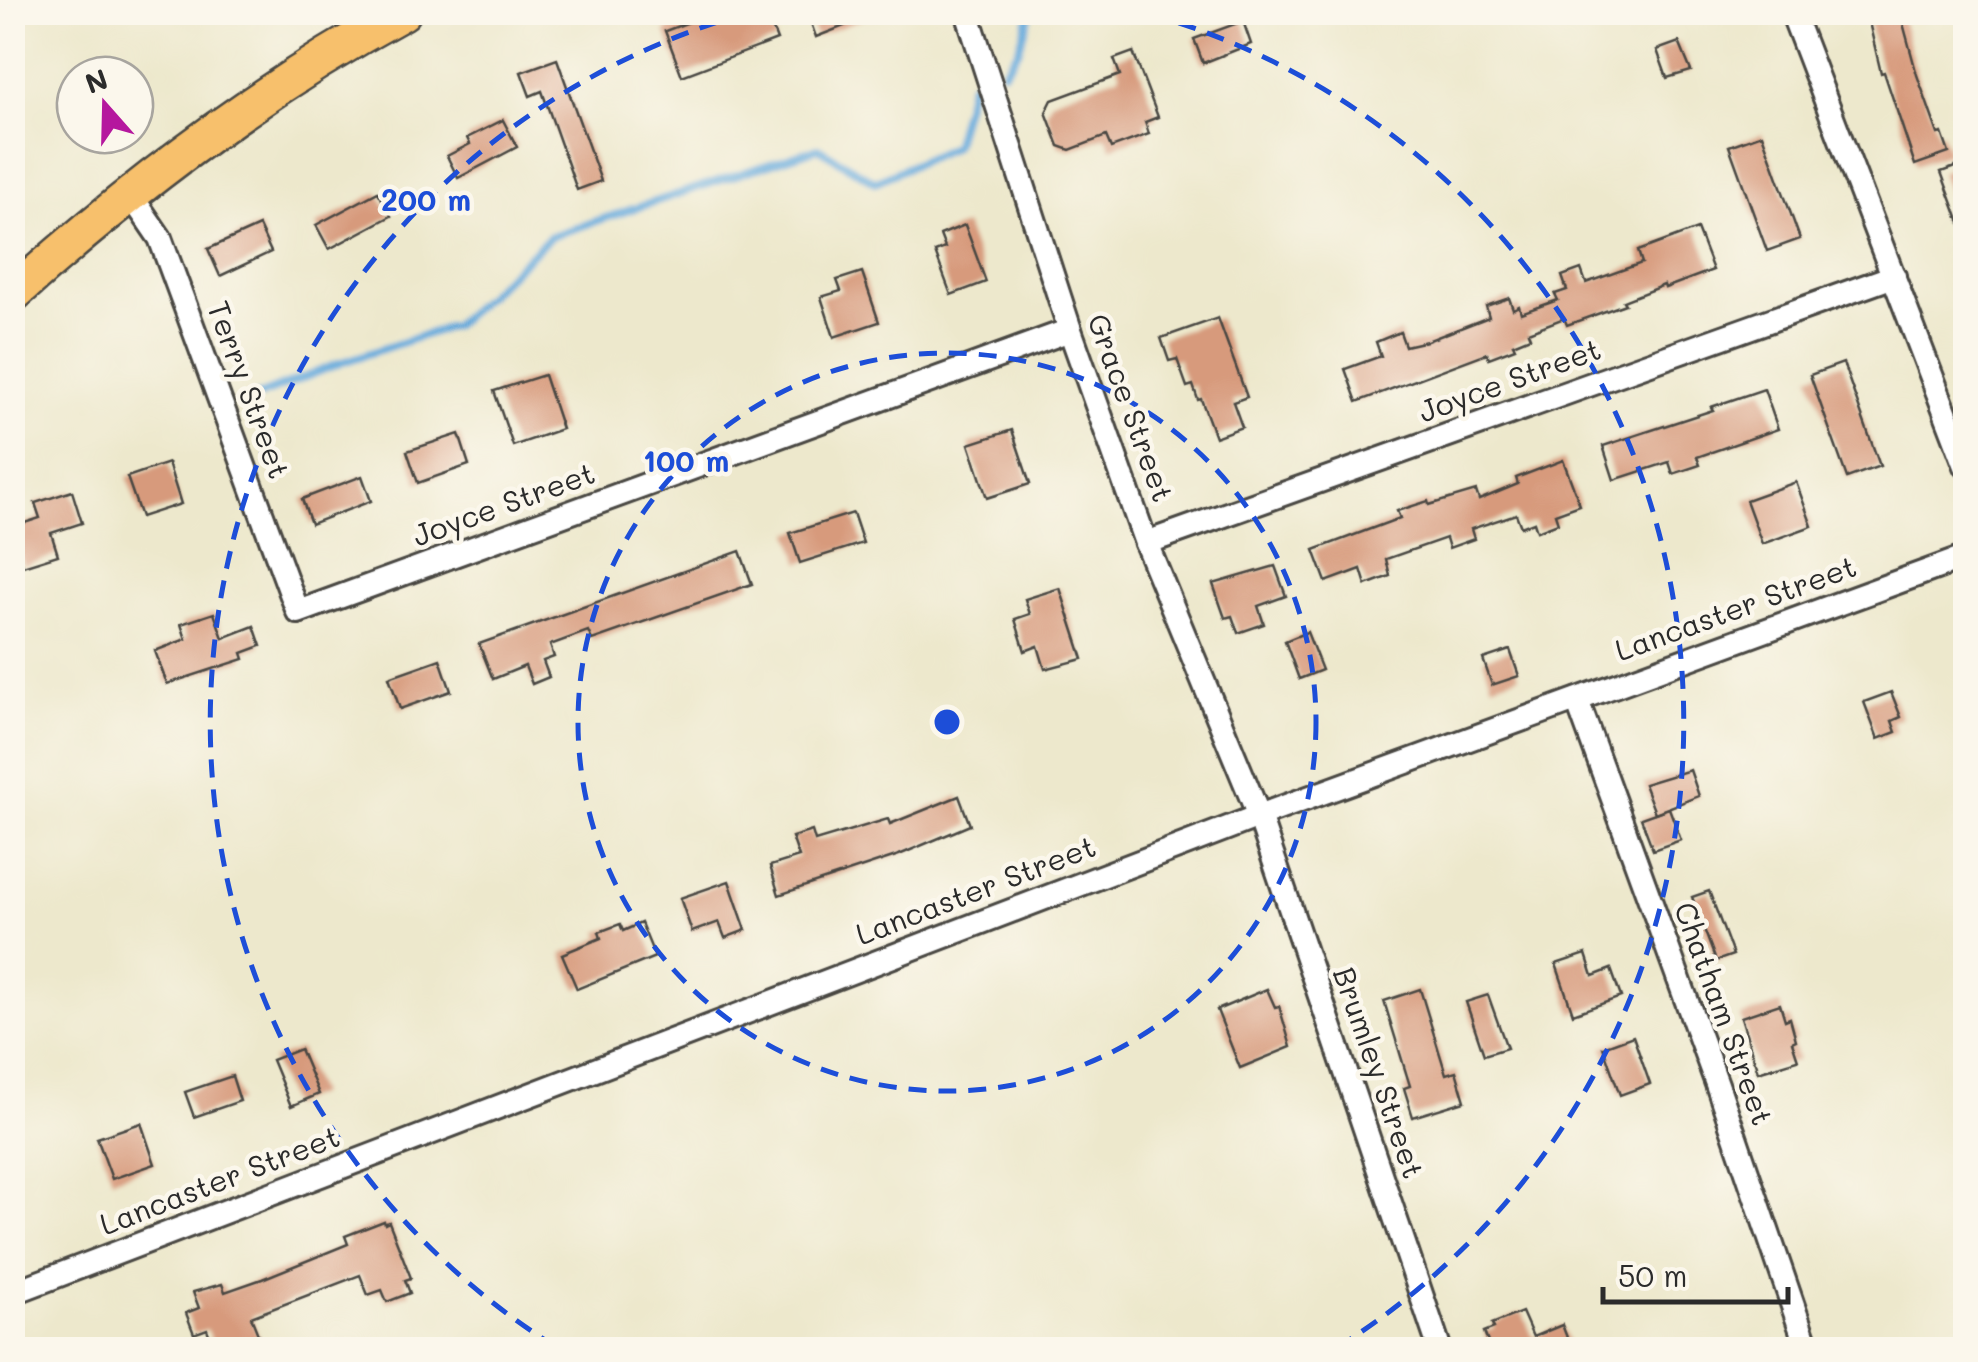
<svg xmlns="http://www.w3.org/2000/svg" width="1978" height="1362" font-family="Mali,sans-serif">
  <style>
    .lines { fill: none; stroke-linecap: round; stroke-linejoin: round }
    .stream { stroke: #66aadc; stroke-width: 8 }
    .building { fill: #d79a7b }
    .minor-casing { stroke: #484743; stroke-width: 28 }
    .primary-casing { stroke: #484743; stroke-width: 40 }
    .minor { stroke: #fff; stroke-width: 22 }
    .primary { stroke: #f7c06c; stroke-width: 35 }
    .ring { fill: none; stroke: #1d4ed8; stroke-width: 5; stroke-dasharray: 18 12 }
    .labels { text-anchor: middle; stroke-width: 9; stroke-linejoin: round; paint-order: stroke }
    .street-label { font-size: 30px; fill: #2b2b2b; stroke: #fbf7ec }
    .centre { fill: #1d4ed8; stroke: #fbf7ec; stroke-width: 5 }
    .ring-label { font-size: 30px; text-anchor: middle; font-weight: bold; fill: #1d4ed8; stroke: #fbf7ec; stroke-width: 9; stroke-linejoin: round; paint-order: stroke }
  </style>
  <rect width="100%" height="100%" fill="#fbf7ec"/>
  <filter id="ink" filterUnits="userSpaceOnUse"><feTurbulence type="fractalNoise" baseFrequency=".01" numOctaves="2"/><feDisplacementMap in="SourceGraphic" scale="20" xChannelSelector="R" yChannelSelector="G"/><feConvolveMatrix kernelMatrix="1 2 1 2 8 2 1 2 1" color-interpolation-filters="sRGB"/></filter>
  <filter id="wash" filterUnits="userSpaceOnUse"><feTurbulence type="fractalNoise" baseFrequency=".0048" numOctaves="4" result="noise"/><feDisplacementMap in="SourceGraphic" scale="40" xChannelSelector="R" yChannelSelector="G"/><feGaussianBlur stdDeviation="2.25" result="paint"/><feColorMatrix in="noise" values="0 0 0 0 0 0 0 0 0 0 0 0 0 0 0 0 0 1.4 0 .05"/><feComposite in="paint" operator="in"/></filter>
  <g filter="url(#wash)">
    <rect width="100%" height="100%" fill="#ede8cc"/>
    <g class="lines">
      <!-- stream -->
      <g class="stream">
        <polyline points="1004,71 1018,51 1031,12"/>
        <polyline points="251,399 340,363 455,325 551,236 818,148 875,182 954,146 971,84"/>
      </g>
    </g>
    <g id="blocks">
      <!-- building -->
      <g class="building">
        <polygon points="734,12 766,12 777,40 682,76 665,31 713,13 716,19"/>
        <polygon points="807,12 875,12 875,14 816,37"/>
        <polygon points="1900,12 1917,75 1938,134 1942,133 1949,153 1915,165 1884,72 1881,73 1869,22"/>
        <polygon points="1243,21 1251,44 1203,63 1194,39"/>
        <polygon points="1679,42 1691,71 1667,78 1657,50"/>
        <polygon points="1133,52 1158,117 1145,122 1149,134 1111,148 1106,136 1070,150 1059,146 1046,112 1052,100 1120,75 1114,59"/>
        <polygon points="557,59 601,181 577,190 542,91 530,96 521,72"/>
        <polygon points="503,120 517,147 458,178 447,156 470,144 467,138"/>
        <polygon points="1762,134 1800,239 1767,251 1729,146"/>
        <polygon points="1966,163 1966,231 1963,231 1941,172"/>
        <polygon points="378,192 391,216 329,249 316,225"/>
        <polygon points="965,225 986,282 951,295 935,252 945,248 940,235"/>
        <polygon points="259,226 271,252 220,276 208,249"/>
        <polygon points="1697,229 1713,270 1665,288 1664,285 1623,301 1625,304 1567,325 1564,318 1528,332 1530,337 1513,344 1515,348 1489,358 1487,353 1357,402 1345,369 1381,356 1376,342 1400,332 1405,346 1427,341 1489,317 1486,306 1509,298 1513,309 1519,306 1521,313 1558,300 1555,294 1567,290 1562,276 1581,269 1586,283 1642,263 1638,251"/>
        <polygon points="862,272 879,322 834,337 821,297 841,291 837,280"/>
        <polygon points="1218,318 1247,397 1233,402 1242,427 1215,437 1201,399 1198,400 1193,385 1187,387 1177,359 1169,361 1161,338"/>
        <polygon points="1843,363 1880,466 1847,478 1810,375"/>
        <polygon points="544,375 562,429 513,446 494,391"/>
        <polygon points="1764,389 1778,429 1697,457 1700,465 1673,474 1669,462 1614,480 1603,446 1713,410 1711,407"/>
        <polygon points="1012,430 1030,484 987,498 969,444"/>
        <polygon points="459,434 469,465 418,483 407,451"/>
        <polygon points="1563,460 1580,505 1555,514 1558,523 1537,531 1534,522 1521,527 1516,514 1471,529 1474,539 1449,548 1446,538 1386,559 1390,576 1366,585 1361,569 1326,582 1314,550 1400,518 1397,511 1428,501 1429,505 1476,491 1479,500 1518,484 1516,478"/>
        <polygon points="168,463 181,504 141,517 127,477"/>
        <polygon points="362,476 371,501 311,524 302,499"/>
        <polygon points="1796,482 1812,526 1762,544 1746,500"/>
        <polygon points="72,491 82,523 51,533 58,555 23,566 12,527 40,518 35,503"/>
        <polygon points="853,513 863,543 800,563 790,533"/>
        <polygon points="740,551 752,584 592,640 588,631 550,645 554,657 543,661 549,677 532,684 525,666 493,679 479,644"/>
        <polygon points="1275,566 1286,596 1258,606 1264,624 1238,633 1232,616 1225,618 1213,584"/>
        <polygon points="1060,588 1083,659 1045,669 1038,646 1025,651 1015,619 1030,614 1025,599"/>
        <polygon points="214,613 223,638 254,626 261,646 242,653 244,659 167,684 155,651 186,639 181,624"/>
        <polygon points="1307,632 1322,670 1299,679 1285,641"/>
        <polygon points="1510,650 1519,676 1492,685 1483,659"/>
        <polygon points="440,659 451,691 400,709 389,677"/>
        <polygon points="1891,692 1901,717 1892,721 1896,732 1878,739 1864,702"/>
        <polygon points="1690,770 1699,796 1655,813 1644,784"/>
        <polygon points="959,796 970,825 899,855 779,895 770,866 799,857 792,837 812,831 815,841 888,819 890,824"/>
        <polygon points="1669,808 1681,840 1653,850 1641,818"/>
        <polygon points="729,881 746,930 725,938 719,922 692,932 680,898"/>
        <polygon points="1709,891 1733,955 1716,961 1692,897"/>
        <polygon points="641,923 655,957 577,989 562,954 601,938 599,932 620,924 623,931"/>
        <polygon points="1586,954 1593,976 1611,969 1621,997 1573,1014 1556,964"/>
        <polygon points="1267,989 1275,1007 1279,1006 1291,1047 1240,1068 1217,1010"/>
        <polygon points="1420,989 1446,1074 1456,1071 1465,1101 1413,1117 1404,1088 1410,1086 1384,1001"/>
        <polygon points="1488,995 1507,1048 1484,1055 1466,1002"/>
        <polygon points="1780,1004 1785,1020 1790,1018 1796,1040 1792,1042 1798,1060 1758,1072 1741,1017"/>
        <polygon points="1633,1036 1650,1084 1620,1095 1603,1047"/>
        <polygon points="300,1049 319,1094 291,1106 272,1060"/>
        <polygon points="232,1076 240,1101 194,1117 185,1092"/>
        <polygon points="141,1123 155,1164 112,1179 97,1138"/>
        <polygon points="384,1221 385,1224 389,1222 411,1278 405,1280 410,1293 387,1302 382,1290 368,1295 360,1275 251,1317 259,1337 224,1350 215,1350 207,1329 194,1334 186,1313 199,1308 193,1292 222,1284 225,1292 262,1279 348,1244 345,1236"/>
        <polygon points="1522,1312 1533,1337 1562,1325 1572,1350 1491,1350 1484,1332 1494,1328 1492,1324"/>
      </g>
    </g>
  </g>
  <g filter="url(#ink)">
    <use href="#blocks" fill-opacity="0" stroke="#484743" stroke-width="2.5"/>
    <g class="lines">
      <defs>
        <g id="minor">
          <polyline points="967,12 1070,330 1146,543 1259,816 1440,1350"/>
          <polyline points="1792,12 1966,466"/>
          <polyline points="130,194 160,238 298,612 1070,330"/>
          <polyline points="1146,543 1894,276"/>
          <polyline points="1577,700 1717,1084 1808,1350"/>
          <polyline points="12,1293 1259,816 1966,557"/>
        </g>
        <path id="primary" d="M12,295c120,-108 249,-206 391,-283"/>
      </defs>
      <!-- minor casing -->
      <use href="#minor" class="minor-casing"/>
      <!-- primary casing -->
      <use href="#primary" class="primary-casing"/>
      <!-- minor -->
      <use href="#minor" class="minor"/>
      <!-- primary -->
      <use href="#primary" class="primary"/>
    </g>
  </g>
  <!-- distance rings -->
  <g class="ring">
    <circle cx="947" cy="722" r="369"/>
    <path d="M556 1347A737 737 0 0 1 744 14M1150 14A737 737 0 0 1 1338 1347"/>
  </g>
  <g class="labels">
    <!-- street labels -->
    <g class="street-label">
      <text transform="translate(1510 381) rotate(-20)" y="10">Joyce Street</text>
      <text transform="translate(248 390) rotate(70)" y="10">Terry Street</text>
      <text transform="translate(1130 408) rotate(70)" y="10">Grace Street</text>
      <text transform="translate(504 505) rotate(-20)" y="10">Joyce Street</text>
      <text transform="translate(1736 609) rotate(-20)" y="10">Lancaster Street</text>
      <text transform="translate(976 891) rotate(-21)" y="10">Lancaster Street</text>
      <text transform="translate(1723 1014) rotate(70)" y="10">Chatham Street</text>
      <text transform="translate(1378 1073) rotate(71)" y="10">Brumley Street</text>
      <text transform="translate(220 1181) rotate(-21)" y="10">Lancaster Street</text>
    </g>
  </g>
  <circle cx="947" cy="722" r="15" class="centre"/>
  <g class="ring-label">
    <text x="426" y="211">200 m</text>
    <text x="686" y="472">100 m</text>
  </g>
  <!-- margin -->
  <rect width="1978" height="1362" fill="none" stroke="#fbf7ec" stroke-width="50"/>
  <!-- north arrow -->
  <g transform="translate(105 105) rotate(340)"><circle r="48" fill="#fbf7ec" stroke="#a8a59f" stroke-width="2.5"/>
  <path d="M0-8L18 38L0 25L-18 38Z" fill="#b5179e"/>
  <text y="-15" font-size="28" font-weight="bold" text-anchor="middle" fill="#2b2b2b">N</text>
  </g>
  <!-- scale -->
  <path d="M1603 1287v15h185v-15" fill="none" stroke="#2b2b2b" stroke-width="5"/>
  <text x="1618" y="1287" font-size="30" fill="#2b2b2b" stroke="#fbf7ec" stroke-width="8" paint-order="stroke">50 m</text>
</svg>
